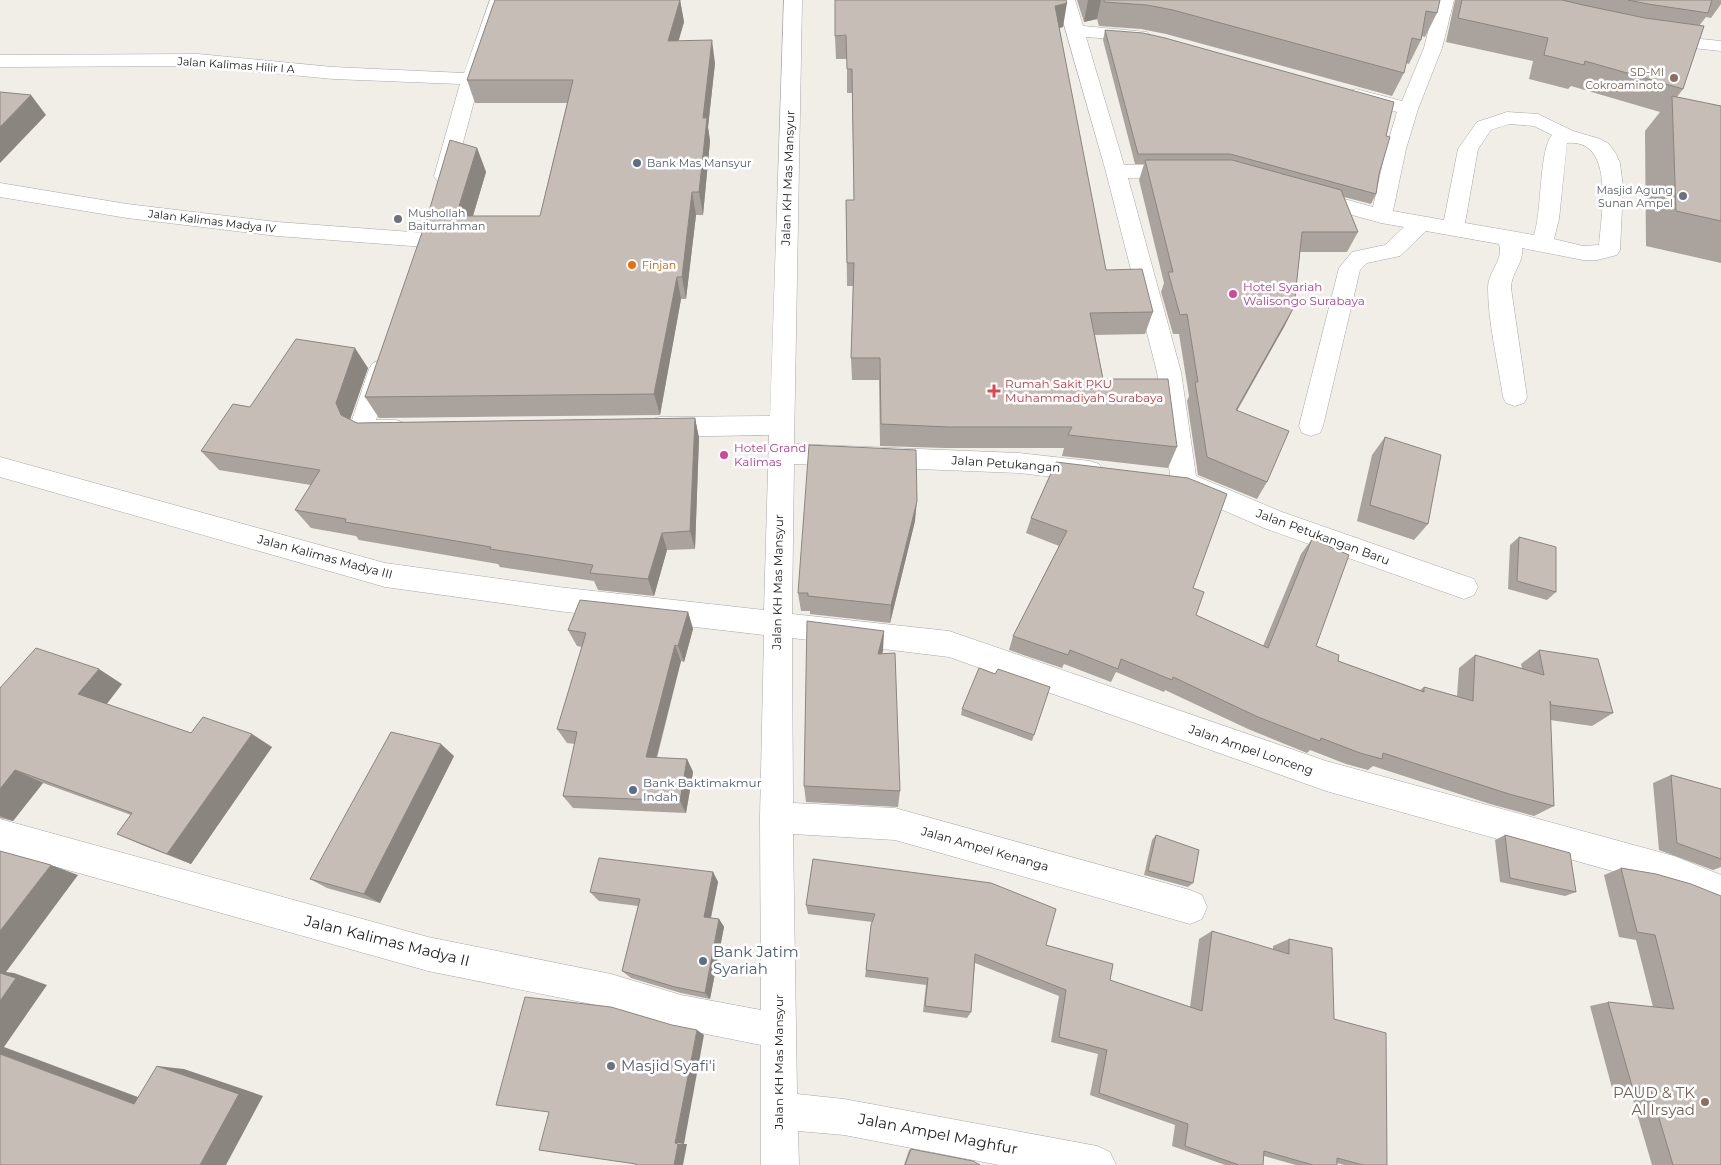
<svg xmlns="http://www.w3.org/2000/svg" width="1721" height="1165" font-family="Montserrat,sans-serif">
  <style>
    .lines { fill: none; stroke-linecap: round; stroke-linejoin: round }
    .minor-casing { stroke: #a8a8a8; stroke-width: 1 }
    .minor { fill: #fff; fill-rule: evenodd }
    .wall { fill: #aaa39d }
    .shaded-wall { fill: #8b857f }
    .building { fill: #c6beb6; stroke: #8b857f }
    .education-dot { fill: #8d6e63; stroke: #fff; stroke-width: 2 }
    .service-dot { fill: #5c6f8a; stroke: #fff; stroke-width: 2 }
    .worship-dot { fill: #6b7280; stroke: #fff; stroke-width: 2 }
    .food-dot { fill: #e8710a; stroke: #fff; stroke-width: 2 }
    .hotel-dot { fill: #d1479c; stroke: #fff; stroke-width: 2 }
    .health-dot { fill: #e0444e; stroke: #fff; stroke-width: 2 }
    .labels { text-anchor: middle; stroke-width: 5; stroke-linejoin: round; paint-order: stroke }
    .far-street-label { font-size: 11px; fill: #212121; stroke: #fff }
    .far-education-label { font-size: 11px; fill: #785e54; stroke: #fff; text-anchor: end }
    .far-service-label { font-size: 11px; fill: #4e5e75; stroke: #fff; text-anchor: start }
    .far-worship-label { font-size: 11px; fill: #5b616d; stroke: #fff; text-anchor: end }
    .far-food-label { font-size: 11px; fill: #c56008; stroke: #fff; text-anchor: start }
    .street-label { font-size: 12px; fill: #212121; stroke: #fff }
    .hotel-label { font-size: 12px; fill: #b23c85; stroke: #fff; text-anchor: start }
    .health-label { font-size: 12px; fill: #be3a42; stroke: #fff; text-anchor: start }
    .service-label { font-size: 12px; fill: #4e5e75; stroke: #fff; text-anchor: start }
    .near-street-label { font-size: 15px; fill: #212121; stroke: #fff }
    .near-service-label { font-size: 15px; fill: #4e5e75; stroke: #fff; text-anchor: start }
    .near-worship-label { font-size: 15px; fill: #5b616d; stroke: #fff; text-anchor: start }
    .near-education-label { font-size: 15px; fill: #785e54; stroke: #fff; text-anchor: end }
  </style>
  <rect width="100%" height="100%" fill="#f1eee7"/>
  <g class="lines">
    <defs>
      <g id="minor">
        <polygon points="490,0 508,0 480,79 454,176 451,181 444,183 437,181 434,176 460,84 333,79 198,66 0,67 0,55 198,54 333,67 464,73"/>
        <polygon points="784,0 802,0 794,444 1019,453 1090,461 1099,464 1103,471 1099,478 1090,481 1019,473 794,464 792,614 949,631 1326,761 1674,856 1721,875 1721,908 1673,888 1326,791 949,657 792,638 793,803 895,808 1190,890 1202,895 1207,907 1202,919 1190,924 895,840 793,834 797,1094 844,1099 1097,1146 1110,1152 1116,1165 999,1165 844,1135 798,1131 799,1165 761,1165 761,1045 681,1029 611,1008 428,971 0,851 0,819 428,937 611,974 681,995 761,1010 760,818 764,635 558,611 385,587 0,477 0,457 385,563 558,587 764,610 769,435 659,437 650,434 647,427 650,420 659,417 770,416"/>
        <polygon points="1057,0 1075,0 1083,26 1147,32 1150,36 1147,40 1141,41 1086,37 1124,165 1180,165 1187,166 1190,171 1187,176 1180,177 1128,178 1181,372 1196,476 1282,512 1474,579 1478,587 1474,595 1464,599 1264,528 1175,489 1171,482 1157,372 1106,172"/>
        <path d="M1436,0h18l-12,48 -24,61 -12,40 -13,62 51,9 14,-71 19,-27 30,-10 31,2 35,17 27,8 9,5 7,10 4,9 3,24 -3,63 -3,5 -20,5h-14l-61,-12c2,15 -11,25 -11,40l16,109 -3,6 -9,3 -9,-3 -3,-6c-5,-34 -15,-75 -15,-109 0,-17 16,-27 11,-44l-73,-13 -26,25 -33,7 -7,7 -37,156 -3,7 -9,3 -9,-3 -3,-7 40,-158 13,-16 33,-7 19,-18 -23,-4 -76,-21 -3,-5 3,-5 7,-2 61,17 13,-58 11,-37 -48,-13 -3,-4 3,-4 7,-2 46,12 22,-53zM1509,124l25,2 18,9c-13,14 -10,77 -18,100l-69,-12 13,-74 13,-19zM1567,143c49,-5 34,74 32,102l-16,1 -29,-7 5,-20z"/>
        <polygon points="1661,35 1721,41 1721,51 1655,44 1652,40 1655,36"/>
        <polygon points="0,183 127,204 277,222 425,233 433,235 436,240 433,245 425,247 277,236 127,218 0,197"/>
        <path d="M381,360l8,3 4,6 -17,51h20l9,3 3,7 -3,7c-15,5 -34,4 -49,-1l-5,-13 18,-54 4,-6z"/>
      </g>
    </defs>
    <!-- minor casing -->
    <use href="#minor" class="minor-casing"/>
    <!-- minor -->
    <use href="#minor" class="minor"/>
  </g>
  <!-- wall -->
  <g class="wall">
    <polygon points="495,0 680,0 684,22 678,41 715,63 708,127 710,141 703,215 696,215 686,299 681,299 660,415 379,418 365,397 477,148 486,172 473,216 540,216 567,103 475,103 467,80"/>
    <polygon points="1077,0 1440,0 1437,13 1425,37 1421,36 1421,40 1409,64 1406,63 1404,73 1392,96 1166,34 1141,29 1099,26 1097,19 1084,22"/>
    <polygon points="1455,0 1721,0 1721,4 1711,18 1706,17 1699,26 1683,89 1677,97 1721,106 1721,263 1646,246 1645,131 1660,112 1571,86 1568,89 1529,79 1533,61 1446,42"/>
    <polygon points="1063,27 1059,28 1106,270 1153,312 1145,334 1095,335 1103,379 1177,447 1168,468 1062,456 1064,448 946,448 880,446 879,380 852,380 851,358 853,286 847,286 846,200 854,200 852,93 847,93 847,59 836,59 835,36"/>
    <polygon points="1105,30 1386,136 1376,194 1371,204 1344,197 1358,232 1347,252 1300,252 1294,307 1284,327 1237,411 1267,482 1257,499 1198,475 1187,401 1189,396 1179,334 1173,334 1161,292 1164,283 1139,180 1144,164 1135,164 1103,40"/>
    <polygon points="368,368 350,420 357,423 695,418 699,438 695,549 667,550 654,596 598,590 594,581 500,567 498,564 359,540 356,536 311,528 295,510 311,485 219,470 201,451 250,407"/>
    <polygon points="1385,437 1428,524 1414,540 1357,521 1372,455"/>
    <polygon points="1056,462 1193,588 1196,615 1263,646 1301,554 1312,539 1316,646 1338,661 1420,690 1424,687 1457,696 1459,668 1475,655 1522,668 1521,664 1539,650 1613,713 1592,726 1550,720 1554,806 1534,816 1490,804 1373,766 1368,770 1346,764 1310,750 1307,753 1248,729 1165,690 1164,692 1116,672 1111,682 1064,664 1062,668 1009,650 1013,636 1059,546 1026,533 1031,518"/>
    <polygon points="915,521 890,623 810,614 810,611 801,611 798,593"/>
    <polygon points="1519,537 1556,592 1547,600 1508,589 1510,545"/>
    <polygon points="688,612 693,629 684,662 681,661 657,758 687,759 693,772 686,813 573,808 563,796 575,744 567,743 557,729 582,647 577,646 568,630"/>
    <polygon points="884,631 882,653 900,791 898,807 806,802 804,786"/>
    <polygon points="122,684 106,704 191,733 272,747 191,864 142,845 117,834 131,815 43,783 13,821 0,818 0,688"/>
    <polygon points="962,709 1034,735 1032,741 961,715"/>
    <polygon points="454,756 380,903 327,888 310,879"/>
    <polygon points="1671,775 1721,789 1721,867 1713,870 1659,850 1653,783"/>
    <polygon points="1156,835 1193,883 1188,887 1144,875 1152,840"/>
    <polygon points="1505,835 1576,892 1565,896 1500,882 1495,840"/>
    <polygon points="813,859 1046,945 1110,980 1190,1007 1199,939 1212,931 1273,950 1273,946 1289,939 1334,1019 1387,1165 1344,1165 1337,1163 1337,1165 1296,1165 1264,1156 1263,1165 1225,1165 1172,1146 1175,1125 1090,1095 1098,1054 1051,1042 1059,996 975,963 971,1012 967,1018 923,1012 926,985 865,977 866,970 872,922 808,914 806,905"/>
    <polygon points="1621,868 1721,896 1721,1165 1652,1165 1630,1090 1612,1088 1590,1006 1608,1002 1653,1007 1636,940 1619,937 1604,875"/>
    <polygon points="713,872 718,882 711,918 719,919 724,927 710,999 681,993 631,978 622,971 638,906 599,901 590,892"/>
    <polygon points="911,1149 980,1165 904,1165 909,1150"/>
  </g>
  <!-- shaded-wall -->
  <g class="shaded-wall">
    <polygon points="680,0 684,22 672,64 668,41"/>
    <polygon points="1088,0 1101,0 1097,19 1084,22"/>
    <polygon points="1067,3 1063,27 1051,30 1055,6"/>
    <polygon points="712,40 715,63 708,127 710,141 703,215 699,192 703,118"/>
    <polygon points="31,95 46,115 0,163 0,127"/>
    <polygon points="477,148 486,172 466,239 456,216"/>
    <polygon points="692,192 696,215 686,299 682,277"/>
    <polygon points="677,277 681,299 660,415 654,394"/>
    <polygon points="1294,307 1284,327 1226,429 1236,410"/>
    <polygon points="355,348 368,368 349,422 341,415 336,403"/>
    <polygon points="695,418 699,438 695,549 690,531"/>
    <polygon points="917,501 915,521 890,623 891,605"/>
    <polygon points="662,533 667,550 654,596 648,579"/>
    <polygon points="688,612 693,629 684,662 678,646"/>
    <polygon points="884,631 883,651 877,673 878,654"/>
    <polygon points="675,645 681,661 653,770 646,757"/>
    <polygon points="99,669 122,684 103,709 78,694"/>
    <polygon points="252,734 272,747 191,864 167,854"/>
    <polygon points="441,744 454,756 380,903 364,894"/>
    <polygon points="687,759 693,772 686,813 680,801"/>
    <polygon points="15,770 43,783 13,821 0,816 0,789"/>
    <polygon points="51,865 78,875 6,972 14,973 47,985 4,1047 162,1106 134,1104 0,1054 0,931"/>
    <polygon points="713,872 718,882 709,926 704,917"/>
    <polygon points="719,919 724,927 710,999 705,993"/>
    <polygon points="697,1030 704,1035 684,1144 675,1143"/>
    <polygon points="157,1066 184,1069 263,1096 226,1165 200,1165"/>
    <polygon points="678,1144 687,1144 683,1165 674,1165"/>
  </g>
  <!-- building -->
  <g class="building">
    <polygon points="495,0 680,0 668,41 712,40 703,118 707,118 699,192 692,192 682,277 677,277 654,394 365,397 427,218 450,140 477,148 456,216 540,216 573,80 467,80 492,8"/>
    <polygon points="835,0 1066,0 1067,3 1055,6 1106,270 1142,269 1153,312 1090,313 1103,379 1168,379 1177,447 1068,435 1072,427 949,427 881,424 880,358 851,358 854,263 847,263 846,200 854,200 852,69 847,69 846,35 835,36"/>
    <polygon points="1104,0 1440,0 1437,13 1426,11 1421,40 1412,38 1404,73 1173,10 1147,5 1104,2"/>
    <polygon points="1462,0 1562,0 1583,5 1645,18 1704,26 1683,89 1585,61 1584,65 1544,55 1548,38 1458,18"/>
    <polygon points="1628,0 1712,0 1708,13 1648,4"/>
    <polygon points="1105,30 1143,33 1165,38 1394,102 1386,136 1390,137 1379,174 1376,194 1230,154 1138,154"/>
    <polygon points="0,92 31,95 0,127"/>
    <polygon points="1672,96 1721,106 1721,221 1676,211"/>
    <polygon points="1145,160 1232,160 1341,190 1358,232 1302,232 1294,307 1236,410 1289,431 1267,482 1207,457 1195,382 1198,382 1187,314 1180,315 1168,272 1173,272"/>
    <polygon points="296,339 355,348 336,403 341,415 357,423 695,418 690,531 662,533 648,579 590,573 593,565 490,549 491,547 345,522 346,519 295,510 320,470 201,451 233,404 250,407"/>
    <polygon points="1385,437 1441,455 1428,524 1370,505"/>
    <polygon points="809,445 916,450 917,501 891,605 808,596 808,593 798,593"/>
    <polygon points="1056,462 1188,478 1227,494 1193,588 1204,592 1196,615 1268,648 1312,539 1349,555 1316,646 1339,655 1338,661 1424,692 1424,687 1473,701 1475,655 1544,675 1539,650 1598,659 1613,713 1551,705 1550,701 1554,806 1509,794 1383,753 1382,759 1360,753 1321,738 1320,741 1258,717 1173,677 1172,680 1121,659 1118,669 1070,650 1068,655 1013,636 1067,531 1031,518"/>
    <polygon points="1519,537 1556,547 1556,592 1517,581"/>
    <polygon points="580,600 688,612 678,646 675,645 646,757 687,759 680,801 563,796 577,732 557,729 586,633 568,630"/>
    <polygon points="807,621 884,631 878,654 895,653 900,791 804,786"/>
    <polygon points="36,648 99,669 78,694 191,733 203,717 252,734 167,854 117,834 132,813 15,770 0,789 0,688"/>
    <polygon points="979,668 995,674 998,669 1050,687 1034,735 962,709"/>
    <polygon points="391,732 441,744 364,894 310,879"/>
    <polygon points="1671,775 1721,789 1721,859 1677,843"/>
    <polygon points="1156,835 1199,850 1193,883 1148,871"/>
    <polygon points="1505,835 1570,853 1576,892 1510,878"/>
    <polygon points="0,851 51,865 0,931"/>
    <polygon points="599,858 713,872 704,917 719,919 705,993 675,987 622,971 640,899 590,892"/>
    <polygon points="813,859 991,883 1056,909 1046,945 1113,964 1110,980 1202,1011 1212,931 1289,954 1289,939 1332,948 1334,1019 1386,1033 1387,1165 1363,1165 1337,1158 1337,1165 1313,1165 1264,1151 1263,1165 1239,1165 1185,1146 1188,1124 1099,1093 1107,1050 1059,1037 1066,990 975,954 971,1012 925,1006 928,978 866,970 871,925 875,914 806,905"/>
    <polygon points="1621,868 1656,874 1691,884 1721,896 1721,1165 1673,1165 1650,1088 1632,1086 1608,1002 1674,1009 1655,935 1637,932"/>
    <polygon points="0,973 16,978 0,1001"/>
    <polygon points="525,997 611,1007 672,1025 697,1030 675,1143 678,1144 674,1165 636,1165 636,1164 539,1150 549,1112 496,1105"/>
    <polygon points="0,1054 134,1104 157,1066 239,1094 200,1165 0,1165"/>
    <polygon points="911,1149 973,1161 980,1165 905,1165"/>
  </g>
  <!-- markers -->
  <g class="education-dot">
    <circle cx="1674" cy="78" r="5"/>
    <circle cx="1705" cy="1102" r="5"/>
  </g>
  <g class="service-dot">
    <circle cx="637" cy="163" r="5"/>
    <circle cx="633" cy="790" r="5"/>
    <circle cx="703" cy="961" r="5"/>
  </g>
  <g class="worship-dot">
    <circle cx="1683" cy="196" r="5"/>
    <circle cx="398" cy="219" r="5"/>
    <circle cx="611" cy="1066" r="5"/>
  </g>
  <circle class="food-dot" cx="632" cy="265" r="5"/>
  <g class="hotel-dot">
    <circle cx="1233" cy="294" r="5"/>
    <circle cx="724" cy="455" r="5"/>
  </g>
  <path class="health-dot" d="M991.5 383.5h5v5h5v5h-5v5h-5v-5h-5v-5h5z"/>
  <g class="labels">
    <!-- far-street labels -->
    <g class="far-street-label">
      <text transform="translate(236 65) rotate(4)" y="4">Jalan Kalimas Hilir I A</text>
      <text transform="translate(212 221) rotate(7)" y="4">Jalan Kalimas Madya IV</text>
    </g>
    <!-- far-education labels -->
    <g class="far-education-label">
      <text x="1664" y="76">SD-MI<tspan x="1664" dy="13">Cokroaminoto</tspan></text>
    </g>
    <!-- far-service labels -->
    <g class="far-service-label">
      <text x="647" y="167">Bank Mas Mansyur</text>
    </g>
    <!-- far-worship labels -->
    <g class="far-worship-label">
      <text x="1673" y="194">Masjid Agung<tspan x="1673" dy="13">Sunan Ampel</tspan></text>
      <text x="408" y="217" text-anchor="start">Mushollah<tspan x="408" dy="13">Baiturrahman</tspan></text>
    </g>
    <!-- far-food labels -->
    <g class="far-food-label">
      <text x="642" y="269">Finjan</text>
    </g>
    <!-- street labels -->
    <g class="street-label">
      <text transform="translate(788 178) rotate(-88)" y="4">Jalan KH Mas Mansyur</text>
      <text transform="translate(1006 464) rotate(4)" y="4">Jalan Petukangan</text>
      <text transform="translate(1323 537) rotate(20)" y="4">Jalan Petukangan Baru</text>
      <text transform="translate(325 557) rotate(15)" y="4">Jalan Kalimas Madya III</text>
      <text transform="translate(778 582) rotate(-89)" y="4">Jalan KH Mas Mansyur</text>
      <text transform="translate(1251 750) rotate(19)" y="4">Jalan Ampel Lonceng</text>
      <text transform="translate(985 849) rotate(16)" y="4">Jalan Ampel Kenanga</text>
      <text transform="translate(779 1062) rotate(-90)" y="4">Jalan KH Mas Mansyur</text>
    </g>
    <!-- hotel labels -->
    <g class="hotel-label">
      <text x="1243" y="291">Hotel Syariah<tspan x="1243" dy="14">Walisongo Surabaya</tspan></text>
      <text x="734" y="452">Hotel Grand<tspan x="734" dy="14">Kalimas</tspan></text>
    </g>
    <!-- health labels -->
    <g class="health-label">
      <text x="1005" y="388">Rumah Sakit PKU<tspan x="1005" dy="14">Muhammadiyah Surabaya</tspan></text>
    </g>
    <!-- service labels -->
    <g class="service-label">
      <text x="643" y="787">Bank Baktimakmur<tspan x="643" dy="14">Indah</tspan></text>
    </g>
    <!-- near-street labels -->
    <g class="near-street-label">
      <text transform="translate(387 941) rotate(14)" y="5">Jalan Kalimas Madya II</text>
      <text transform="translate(938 1134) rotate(11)" y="5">Jalan Ampel Maghfur</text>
    </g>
    <!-- near-service labels -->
    <g class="near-service-label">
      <text x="713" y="957">Bank Jatim<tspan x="713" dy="17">Syariah</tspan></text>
    </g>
    <!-- near-worship labels -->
    <g class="near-worship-label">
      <text x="621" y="1071">Masjid Syafi'i</text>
    </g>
    <!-- near-education labels -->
    <g class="near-education-label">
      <text x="1695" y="1098">PAUD &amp; TK<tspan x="1695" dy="17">Al Irsyad</tspan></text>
    </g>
  </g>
</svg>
